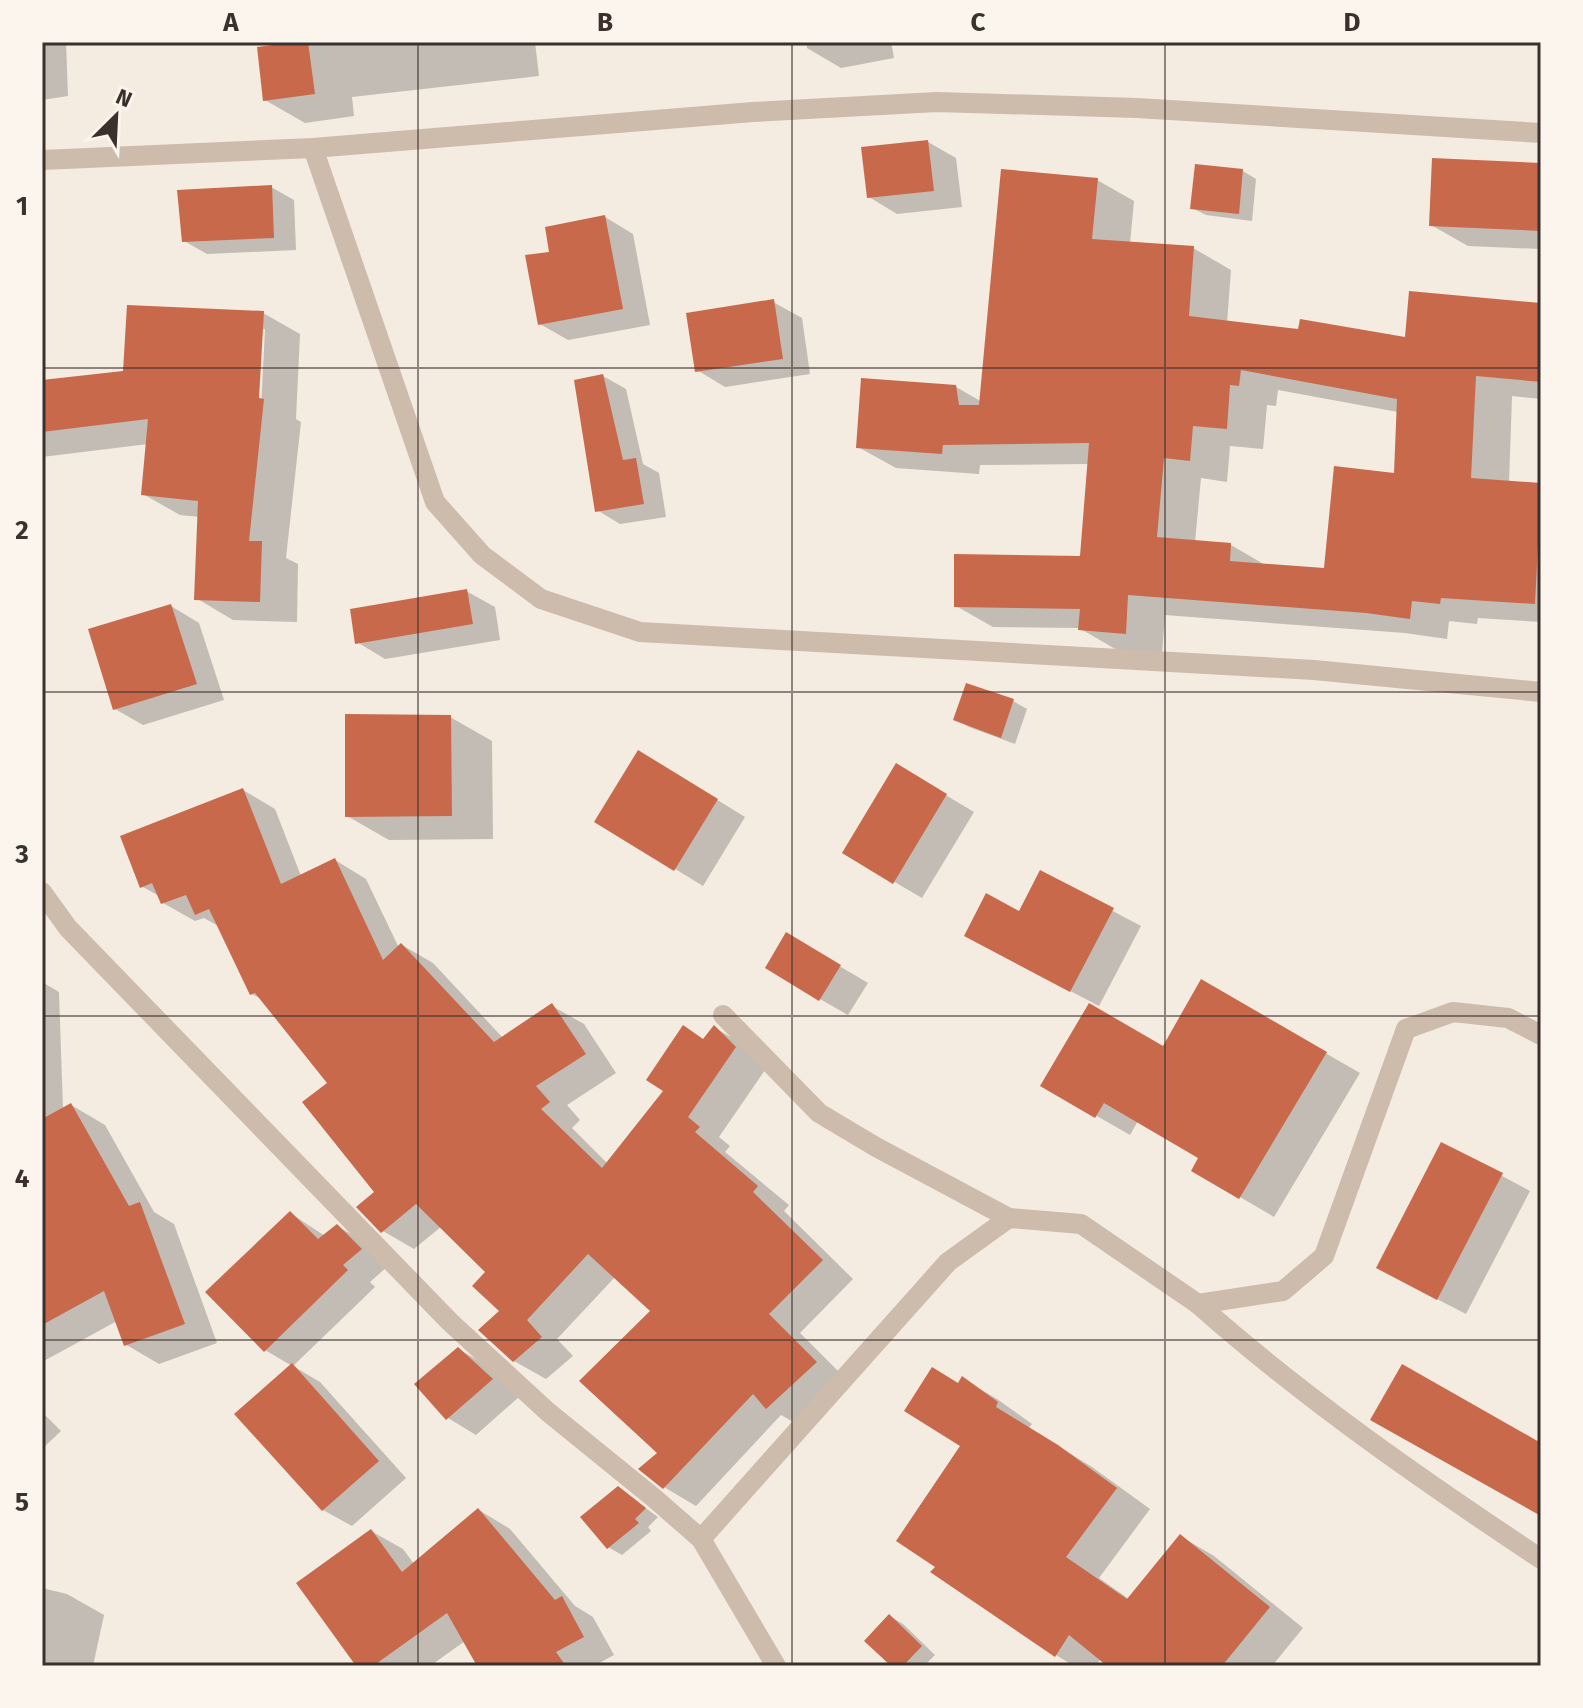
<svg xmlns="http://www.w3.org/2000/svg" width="1583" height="1708" font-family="'Fira Sans',sans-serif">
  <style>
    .shadow { fill: #0003; fill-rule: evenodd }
    .building { fill: #c8694b; fill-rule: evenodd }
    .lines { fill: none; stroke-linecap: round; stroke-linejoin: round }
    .lane { stroke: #cdbbac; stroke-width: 20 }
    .street { stroke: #cdbbac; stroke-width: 20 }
    .grid { fill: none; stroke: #3b302b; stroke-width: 2; stroke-opacity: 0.55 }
    .neatline { fill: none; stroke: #3b302b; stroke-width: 3 }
    .grid-label { font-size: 26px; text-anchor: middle; font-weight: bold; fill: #3b302b }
  </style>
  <rect width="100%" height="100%" fill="#f4ebe1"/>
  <!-- shadow -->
  <g class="shadow">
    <polygon points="42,42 66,42 68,96 42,100"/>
    <polygon points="312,42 535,42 539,76 352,97 354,116 305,123 265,100 259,49"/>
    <polygon points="807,42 891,42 894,58 841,68 807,48"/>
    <polygon points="928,142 956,158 962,207 897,214 869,197"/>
    <polygon points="1541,165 1541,249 1468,246 1431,225"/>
    <polygon points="1243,171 1256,179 1252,221 1206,215 1192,208"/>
    <path d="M1097,180l37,21 -4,43 63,4 38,22 -4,53 180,17 134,-35v94l-29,-3 -3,87 32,2v137l-63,-4 -1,6 -28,-3 -2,18 -42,-6 -240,-18 -3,39 -45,-4 -38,-22 -86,-1 -37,-21 126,-48 7,-94 -109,1 -1,9 -83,-6 -38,-21 98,-60 26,15zM1278,390l120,22 -2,63 -71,95 -58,-4 -36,-21 -36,-3 6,-64 26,4 3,-36 33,3 4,-44 9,1z"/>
    <polygon points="271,187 294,200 296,250 207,254 184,241"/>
    <polygon points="605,217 633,234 650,325 568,340 540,324 552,253"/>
    <polygon points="773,302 802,318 810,374 725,387 697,370"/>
    <path d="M263,313l37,21 -4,85 5,3 -15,136 12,6 -1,58 -64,-2 -37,-22 4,-81 -20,-2 -37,-21 5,-50 -106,13v-75l83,-9zM261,329h4l-4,80 -4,-1z"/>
    <polygon points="603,376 626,389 643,464 659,473 666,517 620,524 597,510"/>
    <polygon points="466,591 495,607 500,640 385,659 357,642"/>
    <polygon points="171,606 199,623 224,700 143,725 115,709"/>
    <polygon points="967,685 1013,701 1027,709 1015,744 969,727 955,719"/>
    <polygon points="450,717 492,741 493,839 389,840 347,816"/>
    <polygon points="897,766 974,812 922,898 845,853"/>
    <polygon points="667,769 745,817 703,886 597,821"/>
    <polygon points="243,790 275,809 301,876 335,860 366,879 399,948 402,945 433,963 503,1038 552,1006 584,1024 616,1073 567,1105 580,1120 572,1128 608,1164 715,1028 746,1046 767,1067 719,1137 730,1146 725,1152 789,1205 784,1211 853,1279 800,1333 848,1381 799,1425 781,1415 696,1506 664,1487 660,1453 653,1311 615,1277 557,1339 573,1356 546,1379 514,1361 502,1311 488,1272 442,1226 414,1249 383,1231 377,1192 330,1083 263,1000 252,994 220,927 204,918 195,921 163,903 161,897 141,886"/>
    <polygon points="1041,873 1141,926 1099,1006 994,951 1020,914"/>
    <polygon points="787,935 868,983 848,1015 820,999"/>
    <polygon points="42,982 59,992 63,1109 71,1105 105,1125 154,1212 174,1224 217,1343 159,1364 125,1344 117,1321 42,1362"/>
    <polygon points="1202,982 1360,1073 1274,1217 1194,1170 1201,1158 1138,1121 1130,1135 1043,1085 1164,1049"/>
    <polygon points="1442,1144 1530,1191 1466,1314 1406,1283"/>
    <polygon points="290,1213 325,1236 337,1226 365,1242 388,1266 370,1282 375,1287 293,1366 320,1382 406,1478 352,1526 323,1510 237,1414 292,1366 265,1350"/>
    <polygon points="458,1349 486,1365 520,1396 476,1435 448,1418"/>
    <polygon points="963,1379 997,1399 1032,1424 1029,1428 1092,1467 1150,1509 1099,1578 1129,1599 1180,1536 1214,1556 1303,1628 1272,1666 1111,1666 1101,1658 1096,1666 1074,1666 1056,1655 938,1566 963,1445 959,1385"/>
    <polygon points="42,1412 61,1431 42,1449"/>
    <polygon points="618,1488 658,1517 648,1527 651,1531 622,1555 608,1547"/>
    <polygon points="479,1510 510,1529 575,1606 593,1617 614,1655 594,1666 480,1666 465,1641 430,1666 359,1666 371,1531 403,1549 414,1564"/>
    <polygon points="42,1588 67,1594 104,1615 93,1666 42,1666"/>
    <polygon points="890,1616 903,1624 935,1655 924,1666 894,1666"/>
  </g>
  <!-- building -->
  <g class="building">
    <polygon points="297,42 308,42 315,94 263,101 257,47"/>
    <polygon points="928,140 934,191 867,198 861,147"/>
    <polygon points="1432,158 1541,163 1541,231 1429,226"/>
    <polygon points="1195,164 1243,169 1239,214 1190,209"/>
    <path d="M1001,169l97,9 -6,61 102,7 -5,70 109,13 2,-10 105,18 4,-46 132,12v79l-65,-6 -5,102 70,5 -6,121 -94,-6 -1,6 -28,-3 -2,18 -44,-6 -238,-18 -2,39 -48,-4 2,-21 -126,-2v-53l126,2 9,-113 -146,2 -1,9 -86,-6 5,-70 95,7 3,20h20zM1241,370l156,29 -3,74 -60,-7 -10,102 -94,-7 1,-18 -74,-6 7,-79 26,3 3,-35 34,3 3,-44 9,1z"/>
    <polygon points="272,185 274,238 182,242 177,190"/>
    <polygon points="605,215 623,309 538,325 525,255 549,252 545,227"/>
    <polygon points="774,299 783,359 695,372 686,313"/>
    <polygon points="127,305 264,311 259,398 264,399 249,541 262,541 260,602 194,600 198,501 141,495 148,419 42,432 42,380 123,371"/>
    <polygon points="603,374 623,460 636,458 644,504 595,512 574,380"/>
    <polygon points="467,589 473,624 355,644 350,609"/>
    <polygon points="171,604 197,684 113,710 88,629"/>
    <polygon points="966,683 1014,699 1001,738 953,720"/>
    <polygon points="345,714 451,715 452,816 345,817"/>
    <polygon points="638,750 718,799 674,871 594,822"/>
    <polygon points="896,763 947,794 893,884 842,853"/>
    <polygon points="243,788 281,884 335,858 383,960 401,943 494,1042 552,1003 586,1054 536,1086 550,1102 541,1109 602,1168 663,1091 646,1080 683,1025 703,1039 714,1025 736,1047 688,1117 700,1127 695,1132 758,1186 753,1192 823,1260 769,1314 817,1362 766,1409 753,1394 663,1489 638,1469 657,1453 579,1381 650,1311 588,1254 527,1320 542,1337 513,1362 478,1330 499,1311 472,1286 485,1272 416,1204 381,1233 356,1207 374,1192 302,1102 327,1083 255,993 250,995 209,909 195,915 186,895 161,904 152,883 140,888 120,836"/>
    <polygon points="1040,870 1114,908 1070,992 964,936 986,893 1019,911"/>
    <polygon points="786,932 841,965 819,1001 765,968"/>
    <polygon points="1201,979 1327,1052 1239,1199 1191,1171 1198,1158 1104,1103 1095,1118 1040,1086 1089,1003 1163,1046"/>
    <polygon points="71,1103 129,1206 140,1202 185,1324 124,1346 104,1291 42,1325 42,1119"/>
    <polygon points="1441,1142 1503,1173 1437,1300 1376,1268"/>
    <polygon points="290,1211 318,1239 337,1224 362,1249 343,1265 348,1270 264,1352 205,1292"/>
    <polygon points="458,1347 493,1379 446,1420 414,1384"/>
    <polygon points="292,1363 379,1461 322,1511 234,1414"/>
    <polygon points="1402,1364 1541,1443 1541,1516 1370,1420"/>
    <polygon points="932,1367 958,1383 962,1376 998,1402 996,1407 1058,1445 1117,1488 1066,1557 1127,1599 1180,1534 1270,1607 1222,1666 1107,1666 1069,1635 1055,1657 930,1572 935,1567 896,1541 960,1446 904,1411"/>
    <polygon points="618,1486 646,1508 635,1519 639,1523 607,1549 580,1517"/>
    <polygon points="478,1508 555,1600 562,1596 584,1637 556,1652 566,1666 477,1666 447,1613 373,1666 356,1666 296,1583 371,1529 402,1572"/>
    <polygon points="889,1614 922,1646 903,1666 891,1666 864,1641"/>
  </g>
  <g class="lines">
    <!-- lane -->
    <polyline class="lane" points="723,1015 819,1113 876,1147 1009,1218"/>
    <!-- street -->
    <g class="street">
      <polyline points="313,148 435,502 482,555 541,599 640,632 1314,670 1541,692"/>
      <polyline points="42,160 313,148 753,112 937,102 1137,108 1541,133"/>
      <polyline points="42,892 68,928 450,1322 548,1412 654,1498 701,1539 776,1666"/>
      <path d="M1198,1304c107,95 224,176 343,255"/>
      <polyline points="701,1539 948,1262 1009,1218 1081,1224 1198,1304 1283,1291 1324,1256 1406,1029 1453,1012 1508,1018 1541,1035"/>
    </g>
  </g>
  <!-- grid -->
  <path class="grid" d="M418,42v1624M792,42v1624M1165,42v1624M42,368h1499M42,692h1499M42,1016h1499M42,1340h1499"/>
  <!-- border -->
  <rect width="1583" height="1708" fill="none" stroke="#fbf5ee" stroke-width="88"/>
  <!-- north arrow -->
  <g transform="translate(116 116) rotate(24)" stroke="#fbf5ee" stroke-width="6" paint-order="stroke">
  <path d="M0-6L14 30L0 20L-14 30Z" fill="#3b302b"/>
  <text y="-12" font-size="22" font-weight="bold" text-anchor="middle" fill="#3b302b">N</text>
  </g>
  <rect x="44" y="44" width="1495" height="1620" class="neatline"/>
  <g class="grid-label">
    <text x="231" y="31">A</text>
    <text x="605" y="31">B</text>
    <text x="978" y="31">C</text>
    <text x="1352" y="31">D</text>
    <text x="22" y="215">1</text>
    <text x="22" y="539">2</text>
    <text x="22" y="863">3</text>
    <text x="22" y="1187">4</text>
    <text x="22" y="1511">5</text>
  </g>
</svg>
